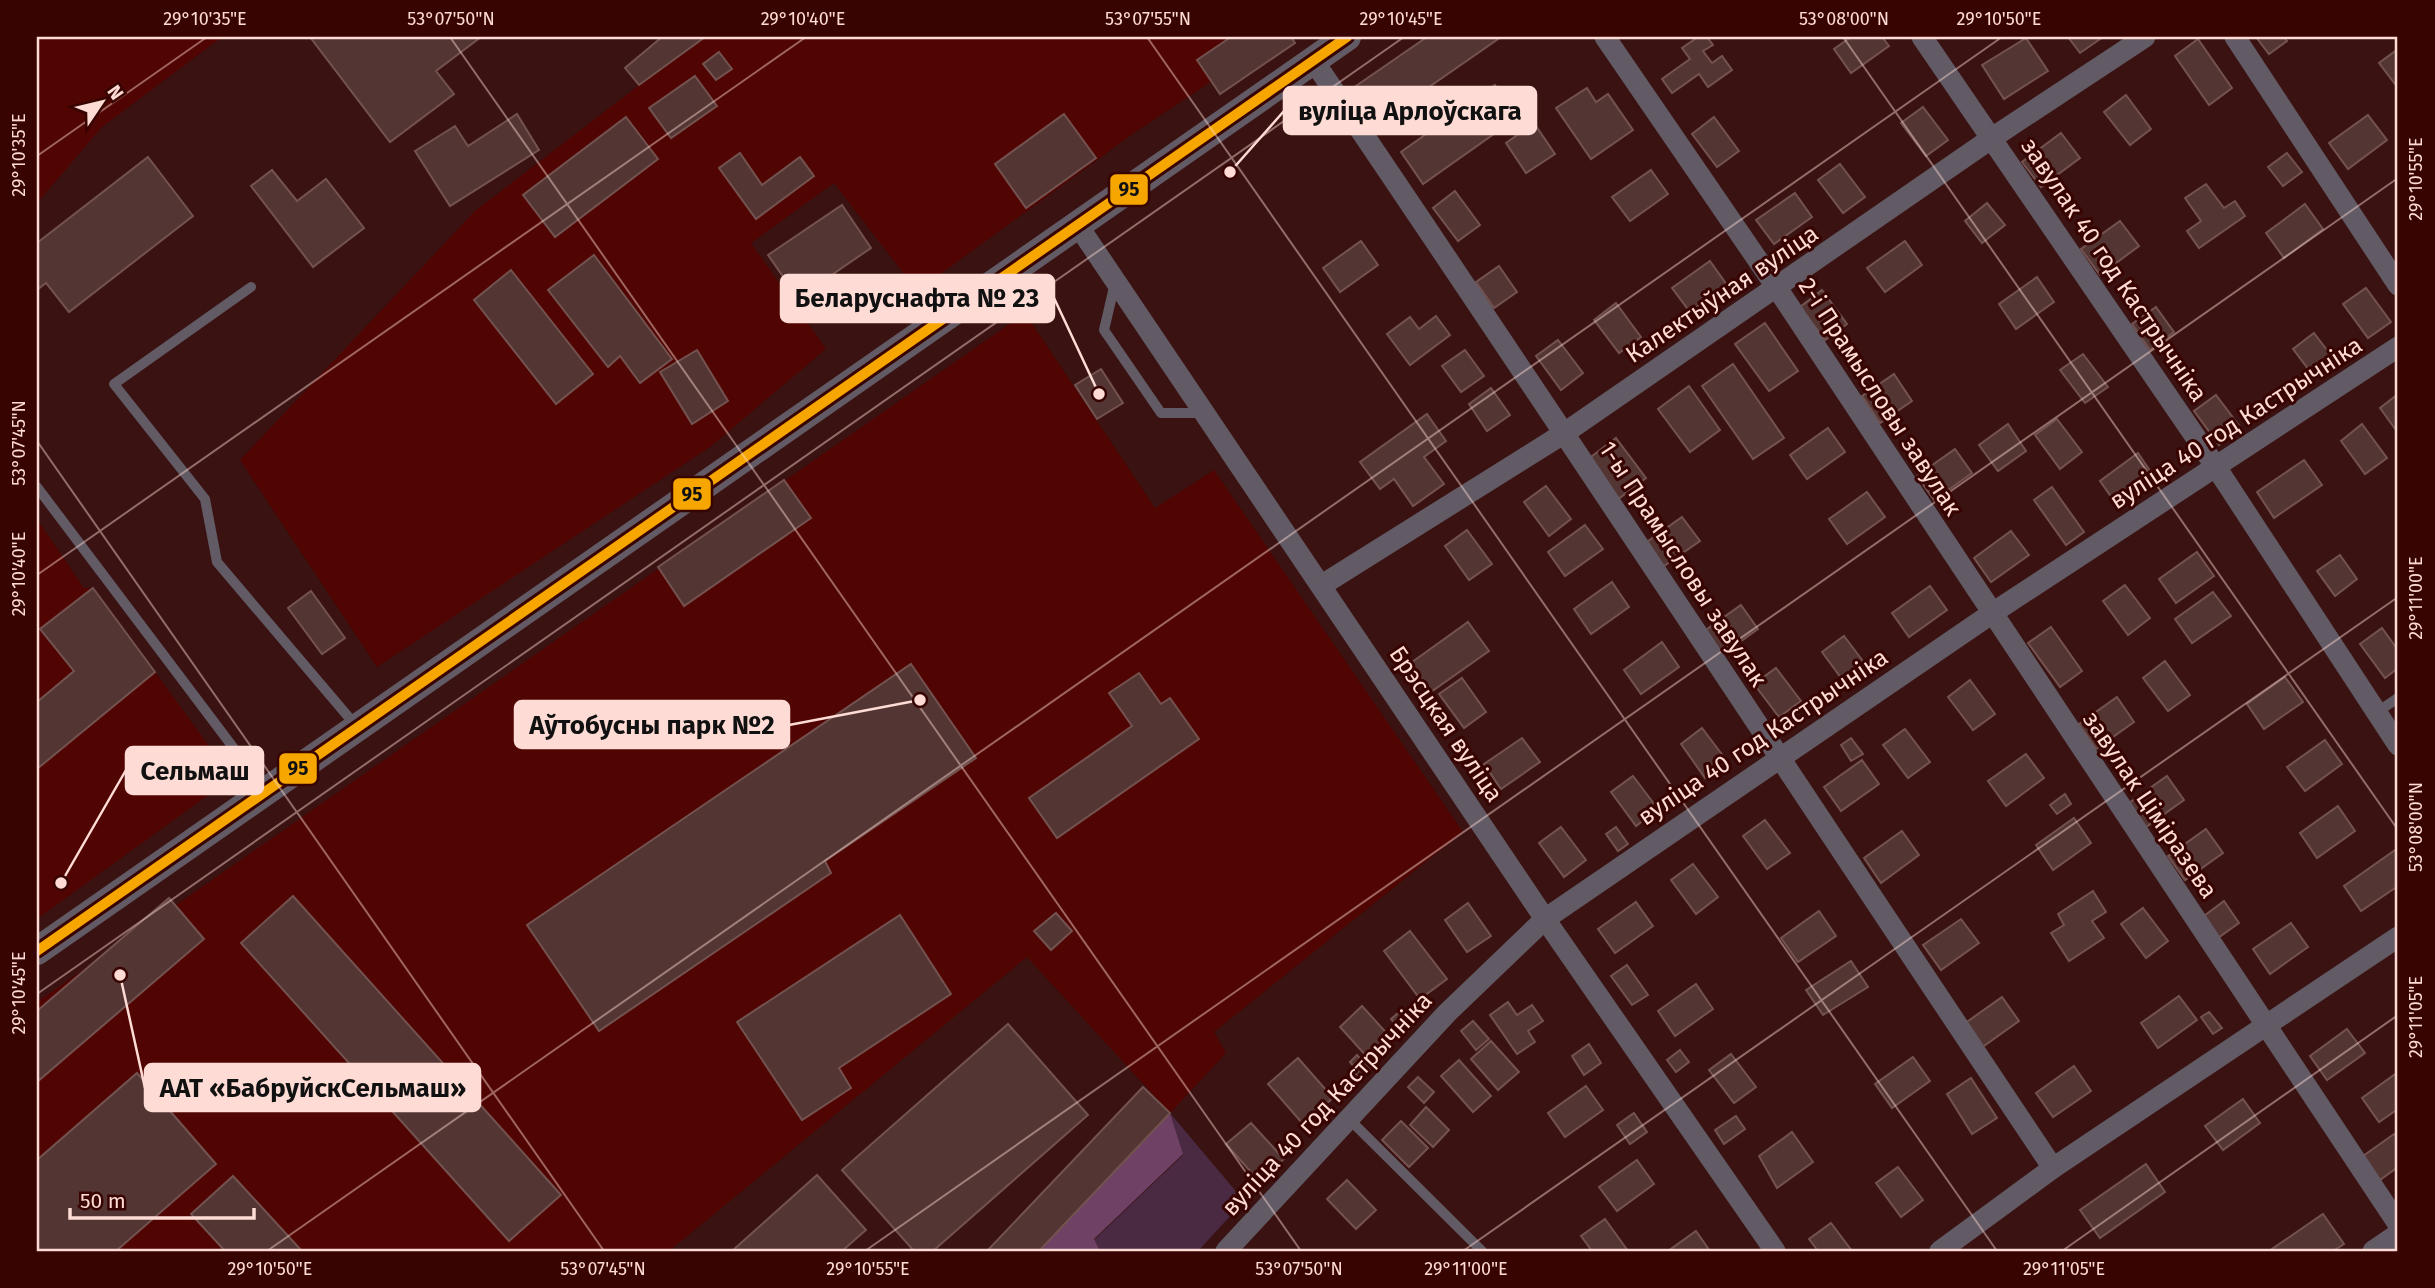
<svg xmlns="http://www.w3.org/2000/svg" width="2435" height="1288" font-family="'Fira Sans',sans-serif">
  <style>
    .built { fill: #500502 }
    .green { fill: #4a2a42 }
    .forest { fill: #6f4165 }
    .building { fill: #533633; stroke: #735250; stroke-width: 2 }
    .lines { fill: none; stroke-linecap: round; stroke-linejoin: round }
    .service { stroke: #625a64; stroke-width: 10 }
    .minor { stroke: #625a64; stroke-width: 21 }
    .tertiary { stroke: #625a64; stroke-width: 28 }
    .bus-1-casing { stroke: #380402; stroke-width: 16 }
    .bus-1 { stroke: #f7a600; stroke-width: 10 }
    .ticks { fill: none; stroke: #fedbd4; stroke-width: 2; stroke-opacity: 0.45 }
    .labels { text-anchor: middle; stroke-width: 6; stroke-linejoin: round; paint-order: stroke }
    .street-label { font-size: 24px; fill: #fedbd4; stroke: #380402 }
    .leader { fill: none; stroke: #fedbd4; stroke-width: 2.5 }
    .callout-dot { fill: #fedbd4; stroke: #380402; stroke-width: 2.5 }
    .callout { fill: #fedbd4; stroke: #fedbd4; stroke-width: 2.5 }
    .callout-label { font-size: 26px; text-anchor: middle; font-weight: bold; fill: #111 }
    .line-badge { stroke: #380402; stroke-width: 2.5 }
    .pale-badge-label { font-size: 19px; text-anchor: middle; font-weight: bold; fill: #111 }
    .neatline { fill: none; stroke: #fedbd4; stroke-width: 2.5 }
    .ticks-label { font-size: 18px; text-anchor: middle; fill: #fedbd4 }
  </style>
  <rect width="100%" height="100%" fill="#391211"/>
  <!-- built -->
  <g class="built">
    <polygon points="37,37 222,37 102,127 37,203"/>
    <polygon points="662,37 1278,37 1134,133 917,291 834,183 751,243 826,349 710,447 377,667 240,460 475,211 638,86 625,68"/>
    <polygon points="1025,313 1155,508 1214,470 1463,832 1214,1032 1226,1053 1170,1113 1027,957 669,1251 37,1251 37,1002"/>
    <polygon points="37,519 84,588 93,588 155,672 226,769 229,780 37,919"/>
  </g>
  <!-- green -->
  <polygon class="green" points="1170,1113 1244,1201 1198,1251 1100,1251 1094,1240 1183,1155"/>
  <!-- forest -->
  <polygon class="forest" points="1170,1113 1183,1154 1094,1239 1100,1251 1039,1251"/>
  <!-- building -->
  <g class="building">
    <polygon points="310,37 481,37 436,71 454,94 390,142"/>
    <polygon points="662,37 705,37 639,85 625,68"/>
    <polygon points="1227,37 1291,37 1295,43 1220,94 1197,60 1228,39"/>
    <polygon points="1427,37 1501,37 1377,123 1353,88"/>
    <polygon points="1698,37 1707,37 1713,45 1703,51 1712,63 1722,56 1732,70 1708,87 1699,74 1672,93 1662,79 1690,59 1682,48"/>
    <polygon points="1851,37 1882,37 1889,46 1851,73 1834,49"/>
    <polygon points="2068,37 2103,37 2080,53"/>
    <polygon points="2256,37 2284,37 2287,41 2269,54"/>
    <polygon points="2026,38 2048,71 2004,99 1982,65"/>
    <polygon points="2198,39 2232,88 2209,105 2175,56"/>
    <polygon points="2398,49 2398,88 2379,63"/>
    <polygon points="719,52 732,69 716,80 703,64"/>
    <polygon points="695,76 717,106 671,138 649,108"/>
    <polygon points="1495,85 1518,117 1423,184 1401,152"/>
    <polygon points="1587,88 1596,102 1608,94 1633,130 1591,159 1556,108"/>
    <polygon points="2126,95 2151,129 2130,145 2104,112"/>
    <polygon points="1923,107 1948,140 1926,156 1901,123"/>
    <polygon points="517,114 539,150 450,206 415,151 455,126 468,146"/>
    <polygon points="1064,114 1096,158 1026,208 995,164"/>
    <polygon points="2368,115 2387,140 2348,169 2329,143"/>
    <polygon points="626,117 658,159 555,237 523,195"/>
    <polygon points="1714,117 1739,151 1717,167 1692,134"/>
    <polygon points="1534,123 1555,154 1526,173 1506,143"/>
    <polygon points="2061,133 2080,158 2041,187 2022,162"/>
    <polygon points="740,153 762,185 800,157 814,176 756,219 719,168"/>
    <polygon points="2287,153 2302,172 2283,186 2268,167"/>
    <polygon points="148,157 193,216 69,312 46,283 37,290 37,243"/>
    <polygon points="1840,164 1865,197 1843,213 1818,180"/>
    <polygon points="272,170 297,201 326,179 364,228 313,267 251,186"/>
    <polygon points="1651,170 1668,194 1630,221 1612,197"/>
    <polygon points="2206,184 2224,208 2235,201 2245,216 2199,248 2187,231 2201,221 2185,198"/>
    <polygon points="1455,191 1480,225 1458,241 1433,208"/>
    <polygon points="1795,193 1812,217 1774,244 1756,220"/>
    <polygon points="1987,203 2005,225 1982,243 1965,221"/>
    <polygon points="2305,204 2323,229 2284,258 2266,233"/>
    <polygon points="842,205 871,248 798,298 768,255"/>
    <polygon points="2120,221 2139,246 2100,275 2081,249"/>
    <polygon points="1361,241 1378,265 1340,292 1323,268"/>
    <polygon points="1905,241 1922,265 1885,292 1867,268"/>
    <polygon points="594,255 672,359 640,383 620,356 608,367 548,290"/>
    <polygon points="1710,261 1727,285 1690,312 1672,288"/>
    <polygon points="1499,266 1517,292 1494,308 1476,282"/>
    <polygon points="511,270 593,374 556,404 474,300"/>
    <polygon points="2037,277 2054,302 2016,329 1999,304"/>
    <polygon points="2366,288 2391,322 2368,338 2343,304"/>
    <polygon points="1822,290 1847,324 1825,340 1800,307"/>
    <polygon points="1616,303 1641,337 1619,353 1594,320"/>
    <polygon points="2156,307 2174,332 2150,350 2132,324"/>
    <polygon points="1436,316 1450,335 1410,365 1387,334 1410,317 1419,329"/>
    <polygon points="1765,323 1798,371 1769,391 1735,344"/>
    <polygon points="2314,333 2333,358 2312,374 2293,349"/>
    <polygon points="1558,340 1583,373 1561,390 1536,356"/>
    <polygon points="697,350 728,401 692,424 660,372"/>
    <polygon points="1465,350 1484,376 1461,392 1442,366"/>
    <polygon points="2083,354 2108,387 2085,403 2060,370"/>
    <polygon points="1733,364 1784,438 1753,459 1702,386"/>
    <polygon points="1101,369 1123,403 1097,419 1075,385"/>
    <polygon points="1894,374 1912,401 1880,423 1862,396"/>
    <polygon points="1689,386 1720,430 1690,452 1658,409"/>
    <polygon points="1491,388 1510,415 1487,431 1469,404"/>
    <polygon points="2398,394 2398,433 2380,408"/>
    <polygon points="2216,395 2241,428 2219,445 2194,411"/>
    <polygon points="1427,414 1446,441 1424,457 1444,484 1413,506 1394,479 1380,489 1360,462"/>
    <polygon points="2057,419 2082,452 2060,469 2035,435"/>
    <polygon points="2008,424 2026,451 1998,471 1979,445"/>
    <polygon points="2362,424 2387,458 2365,474 2341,441"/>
    <polygon points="1828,428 1845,452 1807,479 1790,455"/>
    <polygon points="1616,438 1646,478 1617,500 1587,460"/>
    <polygon points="1955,449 1972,473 1934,500 1917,476"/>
    <polygon points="2138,453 2155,478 2117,505 2100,481"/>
    <polygon points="2304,460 2322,485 2274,518 2257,492"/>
    <polygon points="784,480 811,518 684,606 658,567"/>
    <polygon points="1546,486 1571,519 1549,536 1524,502"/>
    <polygon points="2052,487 2084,532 2066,545 2034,500"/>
    <polygon points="1867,492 1885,517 1847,544 1829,519"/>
    <polygon points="1682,517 1700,541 1661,568 1644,544"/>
    <polygon points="1585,525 1603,549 1565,576 1548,552"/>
    <polygon points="1467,530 1492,564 1469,580 1445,546"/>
    <polygon points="2011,531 2029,555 1991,582 1974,558"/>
    <polygon points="2197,552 2214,576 2176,603 2159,579"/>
    <polygon points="2340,555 2357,579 2335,596 2317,571"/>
    <polygon points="1612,582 1629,607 1591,634 1574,609"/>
    <polygon points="2125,585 2150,618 2128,635 2103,601"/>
    <polygon points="1930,586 1947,610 1909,637 1892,613"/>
    <polygon points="93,588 155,672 37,769 37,702 74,671 40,629"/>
    <polygon points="311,591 345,638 322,654 288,608"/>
    <polygon points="2213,592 2231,616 2192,643 2175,619"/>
    <polygon points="1741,605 1758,629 1720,656 1703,632"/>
    <polygon points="1468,622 1489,651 1428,694 1408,665"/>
    <polygon points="2051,627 2082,671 2060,687 2028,643"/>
    <polygon points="2382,628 2398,650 2398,668 2385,678 2360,644"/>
    <polygon points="1844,636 1869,669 1847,686 1822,652"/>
    <polygon points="1662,642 1679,667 1641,694 1624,670"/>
    <polygon points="2165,661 2190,695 2168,711 2143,678"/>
    <polygon points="911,664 976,758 825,861 831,873 599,1031 527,925"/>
    <polygon points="1776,668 1801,701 1779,717 1754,684"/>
    <polygon points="1139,673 1161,704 1170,698 1199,739 1057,838 1029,798 1132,726 1109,693"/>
    <polygon points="2285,677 2303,702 2264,729 2247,704"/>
    <polygon points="1462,678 1486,712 1464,728 1439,694"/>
    <polygon points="1970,680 1995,714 1973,730 1948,697"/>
    <polygon points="2117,697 2134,722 2096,749 2079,724"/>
    <polygon points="1702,728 1727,761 1705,778 1681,744"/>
    <polygon points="1905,729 1930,762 1908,778 1883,745"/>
    <polygon points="1522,738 1540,762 1501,789 1484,764"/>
    <polygon points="1851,738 1863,754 1851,761 1841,745"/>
    <polygon points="2325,740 2342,764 2305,791 2287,767"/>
    <polygon points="2026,754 2044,778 2006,806 1988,781"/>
    <polygon points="1862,760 1879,784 1841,811 1824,787"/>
    <polygon points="1633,776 1658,809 1636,826 1611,792"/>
    <polygon points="2167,776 2184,800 2146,827 2129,803"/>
    <polygon points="2065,794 2071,804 2057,814 2050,805"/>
    <polygon points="2338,806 2355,831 2317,858 2300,833"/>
    <polygon points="2074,818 2091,843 2053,870 2036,845"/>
    <polygon points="1765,820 1790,853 1767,869 1743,836"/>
    <polygon points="1561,827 1586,860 1564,877 1539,843"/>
    <polygon points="1616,827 1628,844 1618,851 1606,834"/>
    <polygon points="2206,829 2223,853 2185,880 2168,856"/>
    <polygon points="1902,831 1919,855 1881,883 1864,858"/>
    <polygon points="2398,848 2398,886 2361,911 2344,886"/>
    <polygon points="1693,864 1718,897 1696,914 1671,880"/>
    <polygon points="2093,891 2106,912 2092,921 2104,938 2069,961 2051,933 2064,925 2058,914"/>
    <polygon points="293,896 561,1195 509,1241 241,943"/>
    <polygon points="169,898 204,939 37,1082 37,1011"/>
    <polygon points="2224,901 2239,923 2215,940 2200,919"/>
    <polygon points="1636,902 1653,926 1615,953 1598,929"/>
    <polygon points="1468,903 1491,936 1467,952 1445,920"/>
    <polygon points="2143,908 2168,941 2146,958 2121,924"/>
    <polygon points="1819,911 1836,936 1798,962 1781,938"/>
    <polygon points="1056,913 1072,931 1051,950 1034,931"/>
    <polygon points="900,915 951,994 839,1068 851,1088 802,1120 737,1022"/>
    <polygon points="1961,919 1979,943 1941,970 1923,945"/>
    <polygon points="2291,923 2308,947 2270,974 2253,949"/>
    <polygon points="1410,931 1447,979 1420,999 1384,951"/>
    <polygon points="1851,961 1868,987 1823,1015 1806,990"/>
    <polygon points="1627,965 1648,995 1632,1005 1611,976"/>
    <polygon points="1696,984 1713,1009 1675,1036 1658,1011"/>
    <polygon points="2179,996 2197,1020 2158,1048 2141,1023"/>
    <polygon points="2002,997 2019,1021 1981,1048 1964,1024"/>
    <polygon points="1508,1002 1517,1015 1532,1005 1543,1021 1528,1031 1535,1042 1517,1054 1490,1015"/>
    <polygon points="1362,1006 1391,1038 1369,1059 1340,1027"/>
    <polygon points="1399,1012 1413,1026 1404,1034 1391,1019"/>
    <polygon points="2209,1012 2222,1028 2213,1034 2201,1017"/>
    <polygon points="1473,1021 1489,1039 1476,1050 1461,1031"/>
    <polygon points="1008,1024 1088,1115 933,1251 914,1251 842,1170"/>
    <polygon points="2347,1029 2365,1053 2327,1080 2310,1056"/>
    <polygon points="1491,1041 1519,1072 1498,1090 1471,1059"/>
    <polygon points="1589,1044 1601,1063 1584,1075 1572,1056"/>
    <polygon points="1680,1050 1689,1062 1676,1072 1667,1060"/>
    <polygon points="1731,1054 1756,1087 1734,1103 1709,1070"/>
    <polygon points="1357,1055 1370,1070 1360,1079 1355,1074 1358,1071 1350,1062"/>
    <polygon points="1913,1057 1930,1081 1892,1108 1875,1084"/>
    <polygon points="1298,1058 1333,1098 1303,1124 1268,1084"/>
    <polygon points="1459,1060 1491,1096 1473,1112 1441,1076"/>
    <polygon points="2074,1066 2091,1091 2053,1117 2036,1093"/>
    <polygon points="2398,1072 2398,1109 2379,1122 2362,1098"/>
    <polygon points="137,1073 216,1164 116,1251 37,1251 37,1160"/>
    <polygon points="1418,1077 1434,1092 1424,1103 1408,1087"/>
    <polygon points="1971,1078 1997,1118 1972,1134 1947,1094"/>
    <polygon points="1586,1086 1603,1110 1565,1137 1548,1113"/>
    <polygon points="1143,1087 1170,1113 1039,1251 987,1251"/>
    <polygon points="2243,1099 2260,1123 2223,1150 2205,1126"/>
    <polygon points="1426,1107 1449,1130 1433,1147 1410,1125"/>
    <polygon points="1634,1113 1647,1132 1630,1144 1617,1125"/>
    <polygon points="1736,1116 1745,1129 1724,1144 1715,1130"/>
    <polygon points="1401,1121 1428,1148 1409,1167 1382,1140"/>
    <polygon points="1251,1123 1284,1159 1259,1181 1226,1144"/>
    <polygon points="1792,1132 1813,1162 1777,1188 1759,1156"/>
    <polygon points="2394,1134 2398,1139 2398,1167 2373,1185 2356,1161"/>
    <polygon points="1637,1160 1654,1184 1617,1211 1599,1187"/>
    <polygon points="2146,1164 2165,1192 2100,1238 2080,1210"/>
    <polygon points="1898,1167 1923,1200 1901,1217 1876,1183"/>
    <polygon points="817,1175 866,1230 842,1251 732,1251"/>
    <polygon points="233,1176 302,1251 225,1251 191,1214"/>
    <polygon points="1347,1180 1376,1210 1356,1229 1327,1199"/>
    <polygon points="2323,1214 2344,1244 2333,1251 2269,1251"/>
    <polygon points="1605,1219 1628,1251 1592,1251 1581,1236"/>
    <polygon points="1831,1223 1852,1251 1818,1251 1809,1239"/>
    <polygon points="1696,1231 1710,1251 1668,1251"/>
  </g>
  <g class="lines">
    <!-- service -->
    <g class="service">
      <polyline points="1115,283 1104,330 1161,413 1205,413"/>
      <polyline points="251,287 114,384 205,499 217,562 357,727"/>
      <polyline points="37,487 266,791"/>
      <polyline points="2377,712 2398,698"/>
      <polyline points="1348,1118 1482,1251"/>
    </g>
    <!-- minor -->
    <g class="minor">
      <polyline points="1605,37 1777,288 2398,1224"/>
      <polyline points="1922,37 2216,467 2398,745"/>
      <polyline points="2235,37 2398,285"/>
      <path d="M1313,60c250,368 493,739 740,1108"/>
      <polyline points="1077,224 1545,919 1775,1251"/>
      <polyline points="1322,585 1566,432 1992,138 2145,37"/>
      <polyline points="1226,1251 1447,1013 1545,919 1991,614 2398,347"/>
      <polyline points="1940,1251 2053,1168 2398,937"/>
      <polyline points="2373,1251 2398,1234"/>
    </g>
    <!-- tertiary -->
    <polyline class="tertiary" points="37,951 1347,37"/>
    <defs>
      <polyline id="bus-1" points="37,951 1347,37"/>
    </defs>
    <!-- bus-1 casing -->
    <use href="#bus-1" class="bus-1-casing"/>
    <!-- bus-1 -->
    <use href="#bus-1" class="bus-1"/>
  </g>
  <!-- ticks -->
  <path class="ticks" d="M450,37l851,1214M1147,37l850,1214M1843,37l555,793M37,156l170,-119M37,441l567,810M37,575l769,-538M37,994l1367,-957M267,1251l1735,-1214M865,1251l1533,-1073M1463,1251l935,-654M2062,1251l336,-236"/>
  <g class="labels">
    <!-- street labels -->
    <g class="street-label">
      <text transform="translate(2114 270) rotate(56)" y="8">завулак 40 год Кастрычніка</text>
      <text transform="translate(1722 294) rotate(-34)" y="8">Калектыўная вуліца</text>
      <text transform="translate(1880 397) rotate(57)" y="8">2-і Прамысловы завулак</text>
      <text transform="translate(2236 423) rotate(-33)" y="8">вуліца 40 год Кастрычніка</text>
      <text transform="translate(1683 564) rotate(57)" y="8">1-ы Прамысловы завулак</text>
      <text transform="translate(1446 724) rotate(56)" y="8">Брэсцкая вуліца</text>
      <text transform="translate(1763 737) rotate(-34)" y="8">вуліца 40 год Кастрычніка</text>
      <text transform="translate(2150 805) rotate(56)" y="8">завулак Ціміразева</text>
      <text transform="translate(1327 1104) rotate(-47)" y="8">вуліца 40 год Кастрычніка</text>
    </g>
  </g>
  <!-- callouts -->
  <path class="leader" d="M1230 172L1284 111M1099 394L1054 298M920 700L789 725M61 883L126 770M120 975L145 1088"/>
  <g class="callout-dot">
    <circle cx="1230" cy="172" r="7"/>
    <circle cx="1099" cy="394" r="7"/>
    <circle cx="920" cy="700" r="7"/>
    <circle cx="61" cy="883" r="7"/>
    <circle cx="120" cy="975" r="7"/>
  </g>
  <g class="callout">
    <rect x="1284" y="87" width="252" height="47" rx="7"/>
    <rect x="781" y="275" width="273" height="47" rx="7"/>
    <rect x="515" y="701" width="274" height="47" rx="7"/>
    <rect x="126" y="747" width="137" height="47" rx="7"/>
    <rect x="145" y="1064" width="335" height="47" rx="7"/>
  </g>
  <g class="callout-label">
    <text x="1410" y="120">вуліца Арлоўскага</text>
    <text x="917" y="307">Беларуснафта № 23</text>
    <text x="652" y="734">Аўтобусны парк №2</text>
    <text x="195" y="780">Сельмаш</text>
    <text x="313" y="1097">ААТ «БабруйскСельмаш»</text>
  </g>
  <g class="line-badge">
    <rect x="1109" y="173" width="40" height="33" rx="7" fill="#f7a600"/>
    <rect x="672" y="477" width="40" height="34" rx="7" fill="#f7a600"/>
    <rect x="278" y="752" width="40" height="33" rx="7" fill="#f7a600"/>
  </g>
  <g class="pale-badge-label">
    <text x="1129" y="196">95</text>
    <text x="692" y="501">95</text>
    <text x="298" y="775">95</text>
  </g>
  <!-- border -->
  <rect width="2435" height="1288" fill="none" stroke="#380402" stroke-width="77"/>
  <!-- north arrow -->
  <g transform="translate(102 102) rotate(55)" stroke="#380402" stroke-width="5" paint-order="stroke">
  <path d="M0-5L12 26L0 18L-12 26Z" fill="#fedbd4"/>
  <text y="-10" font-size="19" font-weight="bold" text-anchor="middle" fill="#fedbd4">N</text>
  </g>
  <!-- scale -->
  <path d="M70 1208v10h184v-10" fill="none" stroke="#fedbd4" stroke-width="3.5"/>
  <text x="80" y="1208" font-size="21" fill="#fedbd4" stroke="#380402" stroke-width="5" paint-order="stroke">50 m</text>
  <rect x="38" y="38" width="2358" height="1212" class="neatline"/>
  <g class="ticks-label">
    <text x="205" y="25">29°10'35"E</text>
    <text x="451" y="25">53°07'50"N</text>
    <text x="803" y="25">29°10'40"E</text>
    <text x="1148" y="25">53°07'55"N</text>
    <text x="1401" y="25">29°10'45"E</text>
    <text x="1844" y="25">53°08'00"N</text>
    <text x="1999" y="25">29°10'50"E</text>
    <text transform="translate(19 155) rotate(-90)" y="6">29°10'35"E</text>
    <text transform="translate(2416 179) rotate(-90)" y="6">29°10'55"E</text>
    <text transform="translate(19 443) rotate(-90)" y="6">53°07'45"N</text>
    <text transform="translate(19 574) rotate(-90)" y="6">29°10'40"E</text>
    <text transform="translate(2416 598) rotate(-90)" y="6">29°11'00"E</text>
    <text transform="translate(2416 827) rotate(-90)" y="6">53°08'00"N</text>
    <text transform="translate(19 993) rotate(-90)" y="6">29°10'45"E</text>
    <text transform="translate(2416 1017) rotate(-90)" y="6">29°11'05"E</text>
    <text x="270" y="1275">29°10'50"E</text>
    <text x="603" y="1275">53°07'45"N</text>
    <text x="868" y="1275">29°10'55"E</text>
    <text x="1299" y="1275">53°07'50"N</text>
    <text x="1466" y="1275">29°11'00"E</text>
    <text x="2064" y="1275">29°11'05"E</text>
  </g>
</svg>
